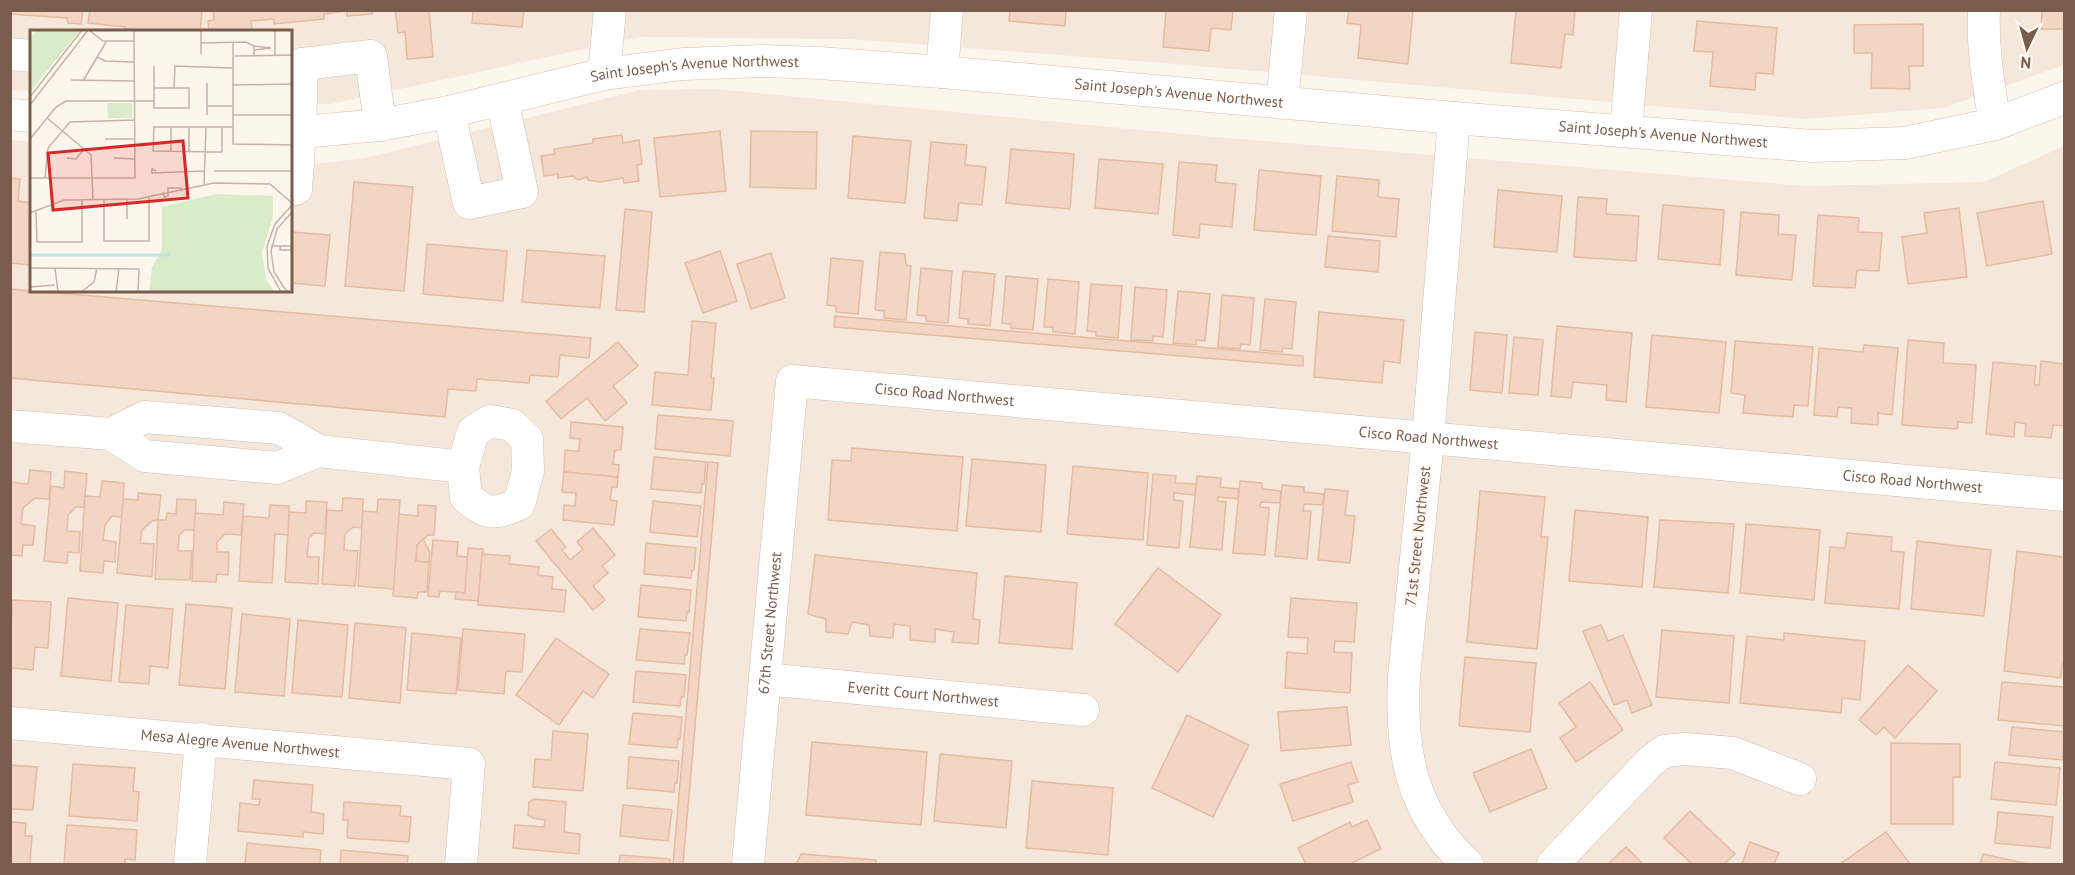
<svg xmlns="http://www.w3.org/2000/svg" width="2075" height="875" font-family="'PT Sans',sans-serif">
  <style>
    .residential { fill: #f5e8da }
    .building { fill: #f3d5c3; stroke: #e6bba3; stroke-width: 1.5 }
    .lines { fill: none; stroke-linecap: round; stroke-linejoin: round }
    .minor-casing { stroke: #d1beb0; stroke-width: 33 }
    .minor { stroke: #fff; stroke-width: 32 }
    .labels { text-anchor: middle; stroke-width: 6; stroke-linejoin: round; paint-order: stroke }
    .street-label { font-size: 15px; fill: #7a5c4d; stroke: #fffaf3 }
    .inset-river { fill: none; stroke: #bfe3e8; stroke-width: 3 }
    .inset-road { fill: none; stroke: #c5b3a7; stroke-width: 1.5 }
    .view { fill: #d62828; fill-opacity: 0.15; stroke: #d62828; stroke-width: 3 }
    .inset-edge { fill: none; stroke: #7a5c4d; stroke-width: 3 }
  </style>
  <rect width="100%" height="100%" fill="#fdf6ec"/>
  <!-- residential -->
  <g class="residential">
    <polygon points="2064,10 2064,65 1943,108 1804,119 1163,63 849,39 640,37 331,104 291,104 291,32 32,32 31,90 11,91 10,11"/>
    <polygon points="715,89 1204,136 1806,186 1984,182 2064,146 2064,864 11,864 11,140 31,142 32,291 291,291 291,167 365,158 640,90"/>
  </g>
  <!-- building -->
  <g class="building">
    <polygon points="10,10 83,10 81,24 68,23 67,18 10,14"/>
    <polygon points="90,10 202,10 200,32 126,32 126,27 88,23"/>
    <polygon points="213,10 372,10 372,14 347,16 347,11 324,14 324,19 274,24 274,19 251,21 252,30 209,32 208,21 214,20"/>
    <polygon points="395,10 429,10 433,57 407,59 405,32 398,33"/>
    <polygon points="473,10 524,10 522,27 472,23"/>
    <polygon points="1010,10 1066,10 1065,26 1009,21"/>
    <polygon points="1166,10 1233,10 1231,30 1211,28 1209,51 1163,47"/>
    <polygon points="1349,10 1413,10 1408,64 1358,58 1361,25 1347,23"/>
    <polygon points="1516,10 1575,10 1573,35 1565,34 1561,68 1511,63"/>
    <polygon points="2042,10 2064,10 2064,29 2041,29"/>
    <polygon points="1697,21 1777,28 1773,74 1756,73 1755,90 1710,86 1713,52 1694,51"/>
    <polygon points="1923,24 1923,66 1909,66 1910,89 1871,88 1872,53 1854,53 1854,25"/>
    <polygon points="720,131 726,191 660,197 654,138"/>
    <polygon points="751,131 817,132 816,189 750,187"/>
    <polygon points="622,135 623,143 639,140 642,164 637,165 639,181 624,183 623,178 600,182 588,180 587,177 578,180 573,176 558,178 558,174 544,176 541,156 555,154 554,149 593,143 593,139"/>
    <polygon points="853,136 911,141 905,203 848,198"/>
    <polygon points="931,142 967,145 965,165 986,167 982,205 959,203 957,221 924,218"/>
    <polygon points="1011,149 1074,154 1070,209 1006,203"/>
    <polygon points="1099,159 1163,164 1158,214 1095,208"/>
    <polygon points="1179,162 1217,165 1215,182 1236,184 1232,227 1200,224 1199,238 1173,235"/>
    <polygon points="1259,170 1321,176 1316,235 1254,230"/>
    <polygon points="1337,176 1379,180 1378,197 1399,199 1396,237 1332,231"/>
    <polygon points="10,178 20,179 18,201 32,203 31,265 10,263"/>
    <polygon points="354,182 413,187 404,291 345,286"/>
    <polygon points="1498,190 1562,196 1557,252 1494,247"/>
    <polygon points="1578,197 1607,199 1606,214 1639,216 1636,261 1574,257"/>
    <polygon points="2043,201 2052,254 1987,266 1977,213"/>
    <polygon points="1663,205 1724,210 1720,265 1658,259"/>
    <polygon points="1959,208 1967,277 1908,284 1902,237 1927,233 1924,213"/>
    <polygon points="625,209 652,212 644,312 616,310"/>
    <polygon points="1741,212 1779,215 1778,234 1796,235 1792,280 1736,275"/>
    <polygon points="1818,215 1859,218 1858,232 1882,233 1879,271 1857,270 1855,288 1813,286"/>
    <polygon points="291,232 330,235 325,286 291,283"/>
    <polygon points="1328,236 1380,241 1378,272 1325,267"/>
    <polygon points="427,244 507,251 503,301 423,294"/>
    <polygon points="527,250 605,256 600,308 522,302"/>
    <polygon points="720,251 737,301 703,313 685,263"/>
    <polygon points="880,252 905,254 906,265 911,266 906,320 884,318 884,311 875,310"/>
    <polygon points="771,253 785,298 751,309 737,264"/>
    <polygon points="831,258 863,261 858,314 836,312 836,306 827,305"/>
    <polygon points="921,268 952,271 948,323 926,321 926,316 917,315"/>
    <polygon points="963,271 995,274 990,326 968,324 968,319 959,318"/>
    <polygon points="1006,276 1038,279 1033,330 1011,328 1011,324 1002,323"/>
    <polygon points="1048,279 1079,282 1075,334 1053,332 1053,327 1044,327"/>
    <polygon points="1091,284 1122,286 1118,338 1096,336 1096,332 1087,331"/>
    <polygon points="1135,287 1167,290 1163,337 1153,336 1153,341 1131,340"/>
    <polygon points="10,289 591,338 589,358 560,355 558,377 530,375 529,383 477,379 476,391 448,389 445,417 10,378"/>
    <polygon points="1178,291 1210,294 1205,341 1196,340 1196,345 1173,343"/>
    <polygon points="1222,295 1254,298 1250,345 1241,344 1240,349 1218,347"/>
    <polygon points="1265,299 1296,302 1292,349 1283,348 1282,352 1260,350"/>
    <polygon points="1319,312 1404,320 1400,363 1384,361 1382,383 1314,377"/>
    <polygon points="835,316 1303,356 1303,366 834,327"/>
    <polygon points="692,321 716,323 711,378 714,378 711,410 652,405 655,372 688,375"/>
    <polygon points="1557,326 1632,333 1626,402 1606,400 1607,385 1573,382 1571,398 1551,396"/>
    <polygon points="1475,332 1507,335 1502,393 1470,390"/>
    <polygon points="1652,335 1726,342 1719,413 1646,407"/>
    <polygon points="1514,337 1543,340 1538,395 1509,393"/>
    <polygon points="1908,340 1944,343 1943,363 1976,365 1972,423 1958,422 1957,429 1902,425"/>
    <polygon points="1735,341 1813,347 1808,406 1794,405 1793,417 1743,413 1745,395 1731,393"/>
    <polygon points="618,342 638,366 613,386 627,403 605,421 587,398 561,419 546,401"/>
    <polygon points="1864,345 1898,348 1892,415 1878,413 1878,425 1851,423 1852,408 1838,407 1837,417 1814,415 1819,348 1863,352"/>
    <polygon points="2041,361 2064,364 2064,426 2053,425 2051,438 2025,436 2026,424 2015,422 2014,437 1986,434 1993,362 2036,366 2034,385 2039,385"/>
    <polygon points="658,415 733,421 730,456 655,449"/>
    <polygon points="571,422 623,427 621,450 615,450 613,464 619,465 618,477 564,472 565,450 579,451 580,439 570,438"/>
    <polygon points="852,448 963,457 957,531 828,520 832,460 851,461"/>
    <polygon points="654,457 706,462 704,484 702,484 701,493 651,489"/>
    <polygon points="972,459 1046,465 1041,532 966,526"/>
    <polygon points="708,462 718,463 683,864 673,864"/>
    <polygon points="1073,466 1148,473 1143,540 1067,534"/>
    <polygon points="30,470 51,472 49,499 35,498 23,508 21,524 35,526 33,545 23,545 22,556 10,555 10,482 28,484"/>
    <polygon points="65,471 87,474 84,507 76,507 68,515 67,531 80,532 79,553 68,552 67,563 44,561 51,486 64,488"/>
    <polygon points="564,472 618,477 617,487 612,487 610,500 617,501 614,525 563,520 564,505 575,506 576,493 562,492"/>
    <polygon points="1153,474 1176,476 1175,483 1196,484 1195,495 1174,493 1174,500 1183,501 1179,548 1147,545"/>
    <polygon points="1197,476 1221,478 1220,487 1239,489 1238,499 1218,497 1217,501 1226,502 1222,550 1190,547"/>
    <polygon points="102,481 124,483 122,517 112,516 105,525 103,540 116,542 115,562 104,561 103,573 80,571 85,496 100,497"/>
    <polygon points="1240,481 1262,483 1262,489 1281,491 1280,503 1261,502 1260,507 1269,508 1265,555 1233,553"/>
    <polygon points="1282,485 1304,487 1304,492 1324,494 1323,505 1304,504 1303,511 1311,511 1307,559 1275,556"/>
    <polygon points="1325,489 1348,491 1345,515 1355,516 1350,563 1318,560"/>
    <polygon points="1480,491 1545,497 1541,537 1548,537 1537,649 1467,642"/>
    <polygon points="138,493 161,495 158,520 152,521 142,530 140,543 154,544 152,577 117,573 123,499 138,500"/>
    <polygon points="343,498 363,499 362,528 353,527 345,534 344,550 358,551 355,586 322,584 327,510 342,511"/>
    <polygon points="177,499 196,500 195,530 185,530 179,535 178,551 192,551 190,580 155,579 158,520 166,520 167,513 176,514"/>
    <polygon points="378,499 400,500 394,589 358,586 363,511 377,512"/>
    <polygon points="306,501 327,502 325,534 314,533 309,538 307,557 319,557 318,584 285,582 289,512 306,513"/>
    <polygon points="653,501 701,506 697,537 650,532"/>
    <polygon points="224,502 244,504 241,535 225,534 217,542 217,552 229,552 228,575 217,574 216,582 192,581 195,513 223,515"/>
    <polygon points="270,505 289,506 289,512 288,535 275,534 272,583 239,581 243,516 269,518"/>
    <polygon points="418,505 436,506 434,535 428,535 417,545 416,561 429,562 427,592 418,592 417,598 393,596 399,514 418,516"/>
    <polygon points="1575,510 1648,517 1642,587 1569,581"/>
    <polygon points="1660,520 1734,524 1728,593 1654,587"/>
    <polygon points="1746,524 1820,530 1814,600 1740,593"/>
    <polygon points="593,528 615,555 602,566 608,573 593,586 605,600 593,610 536,541 551,529 566,547 562,550 570,560 583,549 577,542"/>
    <polygon points="1847,533 1892,537 1891,551 1904,552 1899,609 1825,603 1830,547 1845,548"/>
    <polygon points="423,539 430,552 429,562 416,561 417,545"/>
    <polygon points="433,540 458,542 457,556 468,557 465,593 440,591 439,597 428,596"/>
    <polygon points="1917,541 1991,550 1984,616 1911,609"/>
    <polygon points="646,543 696,548 694,570 692,570 691,578 644,574"/>
    <polygon points="468,548 483,549 478,601 455,599 456,592 465,593"/>
    <polygon points="2017,551 2064,557 2064,664 2062,664 2061,678 2004,671"/>
    <polygon points="482,554 510,556 509,564 539,567 538,575 553,577 552,589 566,590 564,612 478,605"/>
    <polygon points="815,555 977,573 973,619 980,620 978,644 952,642 954,632 935,629 935,642 910,640 910,626 894,624 893,638 870,636 869,625 852,622 848,634 826,632 826,619 808,614"/>
    <polygon points="1158,568 1221,615 1178,672 1115,624"/>
    <polygon points="1005,576 1077,583 1072,649 999,643"/>
    <polygon points="641,585 691,590 689,612 687,612 686,621 638,617"/>
    <polygon points="68,598 118,603 111,681 61,676"/>
    <polygon points="1291,598 1357,603 1354,642 1335,641 1334,652 1352,653 1350,693 1285,688 1287,652 1307,654 1308,638 1288,637"/>
    <polygon points="12,600 51,602 48,648 35,647 33,670 10,668"/>
    <polygon points="186,604 232,608 225,689 179,685"/>
    <polygon points="126,605 173,609 168,668 150,666 149,684 119,682"/>
    <polygon points="242,614 290,619 284,696 235,692"/>
    <polygon points="298,620 348,625 342,697 292,693"/>
    <polygon points="355,623 406,628 400,703 349,698"/>
    <polygon points="1601,625 1608,641 1623,635 1652,705 1632,713 1627,700 1614,705 1583,631"/>
    <polygon points="463,629 525,634 522,672 506,671 504,694 458,690"/>
    <polygon points="640,629 690,633 687,655 685,655 684,664 636,660"/>
    <polygon points="1662,630 1734,636 1729,703 1656,697"/>
    <polygon points="412,633 461,638 456,694 407,690"/>
    <polygon points="1784,633 1865,641 1860,700 1842,698 1841,713 1740,703 1747,636 1784,640"/>
    <polygon points="556,638 609,674 593,698 583,691 559,725 516,695"/>
    <polygon points="1465,657 1536,663 1530,732 1459,726"/>
    <polygon points="1908,665 1937,691 1895,738 1884,727 1876,735 1859,720"/>
    <polygon points="636,671 686,675 684,697 681,697 680,706 633,702"/>
    <polygon points="1590,682 1623,730 1576,762 1560,738 1576,727 1559,703"/>
    <polygon points="2002,682 2064,687 2064,726 1998,720"/>
    <polygon points="1347,707 1351,745 1281,751 1278,712"/>
    <polygon points="633,713 682,717 680,739 678,739 677,748 629,744"/>
    <polygon points="1187,715 1249,745 1213,817 1152,788"/>
    <polygon points="2012,727 2064,732 2063,760 2009,755"/>
    <polygon points="553,731 588,734 583,791 533,787 535,759 551,760"/>
    <polygon points="812,742 927,752 921,825 806,815"/>
    <polygon points="1891,743 1960,744 1960,777 1953,777 1953,824 1891,824"/>
    <polygon points="1531,749 1547,788 1490,812 1473,773"/>
    <polygon points="940,754 1012,761 1006,828 934,821"/>
    <polygon points="629,757 679,761 677,783 675,783 674,792 627,788"/>
    <polygon points="1351,762 1358,782 1348,785 1353,802 1293,821 1280,784"/>
    <polygon points="1995,762 2060,768 2056,805 1991,799"/>
    <polygon points="73,764 135,768 133,791 139,792 137,821 69,816"/>
    <polygon points="10,765 37,767 33,810 10,809"/>
    <polygon points="254,780 313,785 311,812 324,814 323,834 303,832 303,837 238,831 240,803 259,805 260,799 252,799"/>
    <polygon points="1032,781 1113,788 1108,855 1026,848"/>
    <polygon points="534,799 566,802 564,832 580,834 579,854 513,848 515,825 544,827 545,820 533,818 528,815 529,802"/>
    <polygon points="344,802 401,806 400,816 411,817 409,842 347,838 348,820 343,820"/>
    <polygon points="623,805 672,810 668,841 620,836"/>
    <polygon points="1690,811 1735,854 1724,864 1692,864 1664,838"/>
    <polygon points="1998,812 2053,817 2050,848 1995,843"/>
    <polygon points="1367,820 1381,849 1350,864 1306,864 1298,848 1350,822 1352,827"/>
    <polygon points="10,822 26,823 25,836 32,836 30,864 10,864"/>
    <polygon points="67,825 137,830 135,860 125,859 125,864 64,864"/>
    <polygon points="1886,832 1910,864 1840,864"/>
    <polygon points="1750,842 1779,853 1774,864 1742,864"/>
    <polygon points="247,843 321,850 320,864 245,864"/>
    <polygon points="1626,847 1643,864 1608,864"/>
    <polygon points="341,850 408,856 407,864 340,864"/>
    <polygon points="801,854 876,860 876,864 791,864 797,863"/>
    <polygon points="1983,854 2028,864 1980,864"/>
    <polygon points="620,855 670,859 670,864 619,864"/>
  </g>
  <g class="lines">
    <defs>
      <g id="minor">
        <path d="M1984,10c-2,39 5,76 11,114"/>
        <polyline points="10,54 32,56"/>
        <polyline points="942,72 947,10"/>
        <polyline points="604,74 610,10"/>
        <polyline points="1282,103 1291,10"/>
        <polyline points="449,112 469,203 522,192 502,99"/>
        <polyline points="10,115 32,116"/>
        <path d="M1454,118l-26,321 -24,238c-4,74 7,135 63,187"/>
        <polyline points="1626,131 1636,10"/>
        <path id="s1" d="M291,133l89,-8 69,-13 155,-38 79,-10 79,-3 58,2 122,9 512,46 359,28 92,-3 90,-19 69,-26"/>
        <polyline points="291,188 296,189 300,134 302,64 371,56 380,125"/>
        <path d="M490,421l22,4 15,14 1,32 -9,33c-26,11 -31,11 -53,-7l-3,-30 10,-35z"/>
        <polyline points="10,426 111,434 145,456 277,468 319,451"/>
        <polyline points="111,434 145,417 279,428 319,451 463,467"/>
        <path id="s2" d="M765,679l318,31"/>
        <path id="s3" d="M10,723l459,41 -8,100"/>
        <polyline points="190,864 201,739"/>
        <path id="s4" d="M748,864l44,-483 1272,114"/>
        <polyline points="1553,864 1650,762 1664,751 1685,749 1733,753 1800,779"/>
      </g>
    </defs>
    <!-- minor casing -->
    <use href="#minor" class="minor-casing"/>
    <!-- minor -->
    <use href="#minor" class="minor"/>
  </g>
  <g class="labels">
    <!-- street labels -->
    <g class="street-label">
      <text dy="5" stroke="none"><textPath href="#s1" startOffset="410">Saint Joseph's Avenue Northwest</textPath></text>
      <text dy="5" stroke="none"><textPath href="#s1" startOffset="896">Saint Joseph's Avenue Northwest</textPath></text>
      <text dy="5" stroke="none"><textPath href="#s1" startOffset="1382">Saint Joseph's Avenue Northwest</textPath></text>
      <text dy="5" stroke="none"><textPath href="#s4" startOffset="638">Cisco Road Northwest</textPath></text>
      <text dy="5" stroke="none"><textPath href="#s4" startOffset="1124">Cisco Road Northwest</textPath></text>
      <text dy="5" stroke="none"><textPath href="#s4" startOffset="1610">Cisco Road Northwest</textPath></text>
      <text transform="translate(1418 536) rotate(-84)" y="5">71st Street Northwest</text>
      <text dy="5" stroke="none"><textPath href="#s4" startOffset="242">67th Street Northwest</textPath></text>
      <text dy="5" stroke="none"><textPath href="#s2" startOffset="159">Everitt Court Northwest</textPath></text>
      <text dy="5" stroke="none"><textPath href="#s3" startOffset="231">Mesa Alegre Avenue Northwest</textPath></text>
    </g>
  </g>
  <!-- overview -->
  <g transform="translate(30 30)">
    <rect width="262" height="262" fill="#fdf6ec"/>
    <path d="M7,0h43l-50,62v-52zM186,164l57,2v21l-11,35 4,28 9,12h-126l3,-25 10,-17v-43z" fill="#d8ecc9"/>
    <path d="M77,73h25v15h-24z" fill="#d8ecc9"/>
    <path class="inset-river" d="M0,225h140"/>
    <path class="inset-road" d="M59,0l14,11h31M203,12v102l60,1M171,13l45,-1 8,4v9M224,16l17,2 -17,2M171,24v-24M245,25v-25M205,26l58,-1M67,27l8,4 29,1M41,50l63,1M53,51l23,-39M202,55l61,-1M124,58h35v20h-35v-42M144,58l1,-22 57,2M0,67l52,-67M0,75l58,-75M177,76h25M177,85v-32M203,85h60M17,88l44,37 2,44M141,97v24M159,97v24M192,97v25l-69,-1 1,-24h79M0,109l26,-32 10,-6h88M75,109h30M37,128l9,1 9,-11M84,128l21,1M126,141l-4,-2v4l52,-2M184,141h79M0,148h105l-1,-148M15,148l3,-30 22,-26 65,-2M174,154l2,-57M133,162l1,5 4,-1v-8h13l1,3M74,169v42h45v-44M97,169v20M6,182l1,30h45v-43M0,183l34,-13 74,-1 76,-16 56,1 23,20M241,216h22M250,216v4h11v-4M0,238l109,1M25,238l3,24M0,257l25,-2M51,262l13,-10 3,-14M86,262l3,-24M108,262l1,-23M251,262l-13,-24 -1,-22 8,-22 18,-20M257,262l-13,-20 -3,-21 6,-22 16,-18"/>
    <path class="view" d="M153,111l5,57 -135,12 -5,-57z"/>
    <rect width="262" height="262" class="inset-edge"/>
  </g>
  <!-- border -->
  <rect width="2075" height="875" fill="none" stroke="#7a5c4d" stroke-width="24"/>
  <!-- north arrow -->
  <g transform="translate(2027 48) rotate(185)" stroke="#fffaf3" stroke-width="4.5" paint-order="stroke">
  <path d="M0-4.5L10 22L0 15L-10 22Z" fill="#7a5c4d"/>
  <text y="-9" font-size="16" font-weight="bold" text-anchor="middle" fill="#7a5c4d">N</text>
  </g>
</svg>
